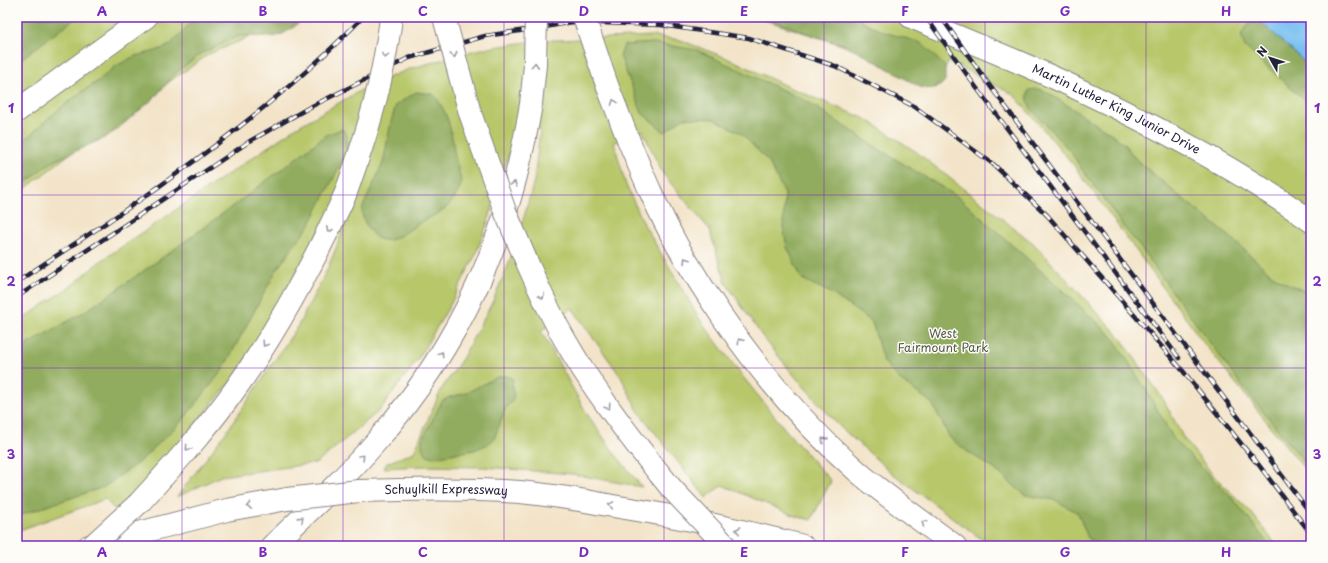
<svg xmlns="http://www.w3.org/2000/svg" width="1328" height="563" font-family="'Playpen Sans',sans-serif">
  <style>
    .green { fill: #b7c76a; stroke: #6c7452 }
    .forest { fill: #91ac5e; stroke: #5a674c }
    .water { fill: #78c0f0; stroke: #4d7196 }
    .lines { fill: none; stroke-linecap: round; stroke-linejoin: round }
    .major-casing { stroke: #8a8382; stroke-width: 24 }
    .highway-casing { stroke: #8a8382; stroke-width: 24 }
    .major { stroke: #fff; stroke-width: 22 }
    .highway { stroke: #fff; stroke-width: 22 }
    .rail-casing { stroke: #22223b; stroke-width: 4.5 }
    .rail { stroke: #fdfcf7; stroke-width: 3; stroke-dasharray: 9; stroke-linecap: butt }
    .highway-bridge-casing { stroke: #8a8382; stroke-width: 24; stroke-linecap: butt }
    .highway-bridge { stroke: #fff; stroke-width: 22 }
    .oneway { stroke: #9c9ca7 }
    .grid { fill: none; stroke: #7b2cbf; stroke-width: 1; stroke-opacity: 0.55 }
    .labels { text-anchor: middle; stroke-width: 3; stroke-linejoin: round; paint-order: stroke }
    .street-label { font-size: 12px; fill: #22223b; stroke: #fdfcf7 }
    .park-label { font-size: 12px; fill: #565c4b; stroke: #fdfcf7 }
    .neatline { fill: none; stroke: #7b2cbf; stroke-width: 1.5 }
    .grid-label { font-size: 13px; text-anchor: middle; font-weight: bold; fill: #7b2cbf }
  </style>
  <rect width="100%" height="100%" fill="#fdfcf7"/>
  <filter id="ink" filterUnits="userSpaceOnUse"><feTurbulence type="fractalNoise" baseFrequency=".025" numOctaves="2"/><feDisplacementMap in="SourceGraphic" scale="8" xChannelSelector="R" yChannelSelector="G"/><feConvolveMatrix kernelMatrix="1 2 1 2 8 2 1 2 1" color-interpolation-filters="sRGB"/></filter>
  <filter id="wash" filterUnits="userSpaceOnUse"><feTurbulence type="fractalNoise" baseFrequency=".012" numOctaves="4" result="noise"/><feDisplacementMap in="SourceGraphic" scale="16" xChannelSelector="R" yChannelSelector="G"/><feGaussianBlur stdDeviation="0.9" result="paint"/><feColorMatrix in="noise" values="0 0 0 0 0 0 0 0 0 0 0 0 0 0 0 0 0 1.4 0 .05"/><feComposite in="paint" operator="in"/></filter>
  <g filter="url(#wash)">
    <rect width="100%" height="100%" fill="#f3e4c9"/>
    <!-- green -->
    <g class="green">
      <polygon points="23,17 294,17 290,20 209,54 104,127 17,195 17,20"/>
      <polygon points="755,17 1255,17 1259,20 1311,68 1311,477 1206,346 1072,163 1014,95 949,61 941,76 895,67 836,43"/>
      <polygon points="654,36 680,40 732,60 788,87 866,119 915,151 1033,243 1120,337 1163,399 1184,439 1214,476 1250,511 1277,546 991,546 892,473 838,425 793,374 762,336 726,283 709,229 663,174 642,130 614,143 626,185 645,226 701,321 739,372 789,434 831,481 811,520 795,516 722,485 706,498 638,411 621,377 572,308 541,331 587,414 615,454 642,487 572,474 484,467 422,466 383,468 387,463 414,452 441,390 462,359 492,303 509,263 524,217 534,181 540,129 518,125 515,140 505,166 489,219 476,254 450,305 418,359 380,410 317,463 221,476 177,497 227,431 298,326 328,268 342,233 322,226 293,281 235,377 127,505 114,509 105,499 17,531 17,323 75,283 98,263 297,127 370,85 409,69 476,50 533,41"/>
    </g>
    <!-- forest -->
    <g class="forest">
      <polygon points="23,17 77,17 17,62 17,20"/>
      <polygon points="196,17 305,17 294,27 281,35 272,37 239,36 201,54 178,71 154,98 115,131 104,138 54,161 42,169 17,191 17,147 53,114 84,90 98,81 116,66 135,56 156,51 170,45"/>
      <path d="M762,17h92l30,15 35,10 6,4 20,21v14c-7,8 -15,9 -25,6l-71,-41 -40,-12 -20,-8z"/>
      <polygon points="1259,20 1311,68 1311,106 1245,47 1241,35 1248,24"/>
      <polygon points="653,43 697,50 808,102 877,148 958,197 1049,278 1112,336 1145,388 1175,441 1234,500 1270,546 1099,546 1088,538 1078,513 1055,500 1025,495 993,468 968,452 950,438 932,403 901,381 883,361 872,322 831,293 802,279 787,247 783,227 785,194 768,161 741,133 714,119 683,118 665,132 642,113 620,56 624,45"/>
      <path d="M1038,89l7,2 67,43 12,10 12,15 36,31 57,46 42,38 13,8 27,12v176l-69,-84 -74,-100 -30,-42 -14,-16 -24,-35 -18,-23 -11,-18 -39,-42c-4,-7 -6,-12 -3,-20z"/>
      <path d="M416,92l17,2c14,15 19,37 21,57 1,9 7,25 7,32 -1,10 -11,22 -19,28 -5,4 -13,6 -19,10 -15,8 -39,34 -54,8 -5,-7 -7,-11 -7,-20l21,-46 8,-41 5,-17z"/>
      <path d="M342,129l5,6v17l-38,74 -32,43 -55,102 -41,51 -42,40 -35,25 -87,29v-165c23,-16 49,-27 73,-43 81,-55 159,-113 236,-173z"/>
      <polygon points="506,376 513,379 512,387 514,395 512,402 506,407 494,439 488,444 474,450 434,457 427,455 422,448 422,440 442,401 450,397 466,393 497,377"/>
    </g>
    <!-- water -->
    <polygon class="water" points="1255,17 1311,17 1311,68 1259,20"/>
  </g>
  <g filter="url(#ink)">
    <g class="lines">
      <defs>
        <g id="major">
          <path id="s1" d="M911,17c56,24 114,46 169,73 80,38 159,80 231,131"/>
          <polyline points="17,111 146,17"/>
        </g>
        <g id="highway">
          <path d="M628,139c15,36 30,72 49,106 48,83 108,163 180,226 31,27 65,50 98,75"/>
          <path d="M526,260c12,27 24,54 39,80 30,53 68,102 107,149"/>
          <path id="s2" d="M359,491c54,-2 107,-3 161,1 31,3 62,8 93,14 64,10 128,24 190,40"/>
          <path d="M139,503c34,-37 68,-74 97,-115 44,-61 78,-126 109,-193"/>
          <polyline points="89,546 227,510 287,499"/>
          <path d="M272,546c36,-34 71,-66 103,-103 87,-100 135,-209 156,-339"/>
        </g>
      </defs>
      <!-- major casing -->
      <use href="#major" class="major-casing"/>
      <!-- highway casing -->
      <use href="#highway" class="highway-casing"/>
      <!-- major -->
      <use href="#major" class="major"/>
      <!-- highway -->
      <use href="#highway" class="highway"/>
      <defs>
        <g id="rail">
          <polyline points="926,17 970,79 1179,358"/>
          <polyline points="941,17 987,82 1311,514"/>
          <path d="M17,282c50,-34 102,-66 151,-102 69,-49 136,-102 195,-163"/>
          <polyline points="17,297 250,141 310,107 409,58 485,36 540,28 572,22 661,25 749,38 835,66 915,107 993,164 1047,215 1183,371 1255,461"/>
          <polyline points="1252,456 1311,534"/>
        </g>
      </defs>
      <!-- rail casing -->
      <use href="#rail" class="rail-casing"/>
      <!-- rail -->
      <use href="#rail" class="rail"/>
      <defs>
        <g id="highway-bridge">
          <polyline points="444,17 470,113 505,211 526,260"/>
          <polyline points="584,17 607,85 628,139"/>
          <polyline points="531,104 535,65 536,17"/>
          <path d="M345,195c17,-47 33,-95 41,-145 2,-11 4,-22 5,-33"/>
          <polyline points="672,489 726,546"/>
          <polyline points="287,499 359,491"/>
          <polyline points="92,546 139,503"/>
        </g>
      </defs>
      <!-- highway-bridge casing -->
      <use href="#highway-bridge" class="highway-bridge-casing"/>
      <!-- highway-bridge -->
      <use href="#highway-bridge" class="highway-bridge"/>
    </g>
    <!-- one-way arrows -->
    <defs><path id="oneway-chevron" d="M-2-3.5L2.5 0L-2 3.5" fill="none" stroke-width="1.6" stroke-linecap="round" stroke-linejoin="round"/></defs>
    <g class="oneway">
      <use href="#oneway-chevron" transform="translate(454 55) rotate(76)"/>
      <use href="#oneway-chevron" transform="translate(385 56) rotate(99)"/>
      <use href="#oneway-chevron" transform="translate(535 65) rotate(-86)"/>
      <use href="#oneway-chevron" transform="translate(614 102) rotate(-111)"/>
      <use href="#oneway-chevron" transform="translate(514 184) rotate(-75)"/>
      <use href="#oneway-chevron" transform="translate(329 230) rotate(115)"/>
      <use href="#oneway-chevron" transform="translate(686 260) rotate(-122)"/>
      <use href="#oneway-chevron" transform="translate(542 296) rotate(65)"/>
      <use href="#oneway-chevron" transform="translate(740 341) rotate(-127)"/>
      <use href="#oneway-chevron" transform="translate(265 344) rotate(123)"/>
      <use href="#oneway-chevron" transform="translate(441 354) rotate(-57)"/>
      <use href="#oneway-chevron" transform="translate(608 407) rotate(56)"/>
      <use href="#oneway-chevron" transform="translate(824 440) rotate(-136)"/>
      <use href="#oneway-chevron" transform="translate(188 448) rotate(131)"/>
      <use href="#oneway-chevron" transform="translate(362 457) rotate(-47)"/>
      <use href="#oneway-chevron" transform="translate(611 505) rotate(-170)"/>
      <use href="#oneway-chevron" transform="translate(249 506) rotate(170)"/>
      <use href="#oneway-chevron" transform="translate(301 519) rotate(-44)"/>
      <use href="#oneway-chevron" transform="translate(924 523) rotate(-143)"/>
      <use href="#oneway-chevron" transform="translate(738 530) rotate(-168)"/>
    </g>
  </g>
  <!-- grid -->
  <path class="grid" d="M182,17v529M343,17v529M504,17v529M664,17v529M824,17v529M985,17v529M1146,17v529M17,195h1294M17,368h1294"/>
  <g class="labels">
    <!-- street labels -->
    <g class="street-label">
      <text dy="4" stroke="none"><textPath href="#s1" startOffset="225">Martin Luther King Junior Drive</textPath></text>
      <text dy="4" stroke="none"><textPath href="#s2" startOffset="87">Schuylkill Expressway</textPath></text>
    </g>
    <!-- park labels -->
    <g class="park-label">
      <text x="943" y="338">West<tspan x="943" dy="14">Fairmount Park</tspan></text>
    </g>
  </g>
  <!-- margin -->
  <rect width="1328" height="563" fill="none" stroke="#fdfcf7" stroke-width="44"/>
  <!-- north arrow -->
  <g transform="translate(1270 58) rotate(309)" stroke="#fdfcf7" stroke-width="3" paint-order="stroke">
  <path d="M0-3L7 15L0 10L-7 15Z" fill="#22223b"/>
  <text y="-6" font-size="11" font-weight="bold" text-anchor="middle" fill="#22223b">N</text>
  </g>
  <rect x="22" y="22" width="1284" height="519" class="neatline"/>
  <g class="grid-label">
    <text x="102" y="16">A</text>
    <text x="263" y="16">B</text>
    <text x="423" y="16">C</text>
    <text x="584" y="16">D</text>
    <text x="744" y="16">E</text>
    <text x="905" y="16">F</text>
    <text x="1065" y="16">G</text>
    <text x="1226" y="16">H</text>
    <text x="11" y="113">1</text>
    <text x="1317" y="113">1</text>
    <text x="11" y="286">2</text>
    <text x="1317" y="286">2</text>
    <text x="11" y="459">3</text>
    <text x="1317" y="459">3</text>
    <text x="102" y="557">A</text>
    <text x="263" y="557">B</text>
    <text x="423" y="557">C</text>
    <text x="584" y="557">D</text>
    <text x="744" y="557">E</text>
    <text x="905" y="557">F</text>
    <text x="1065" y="557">G</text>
    <text x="1226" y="557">H</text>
  </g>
</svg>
